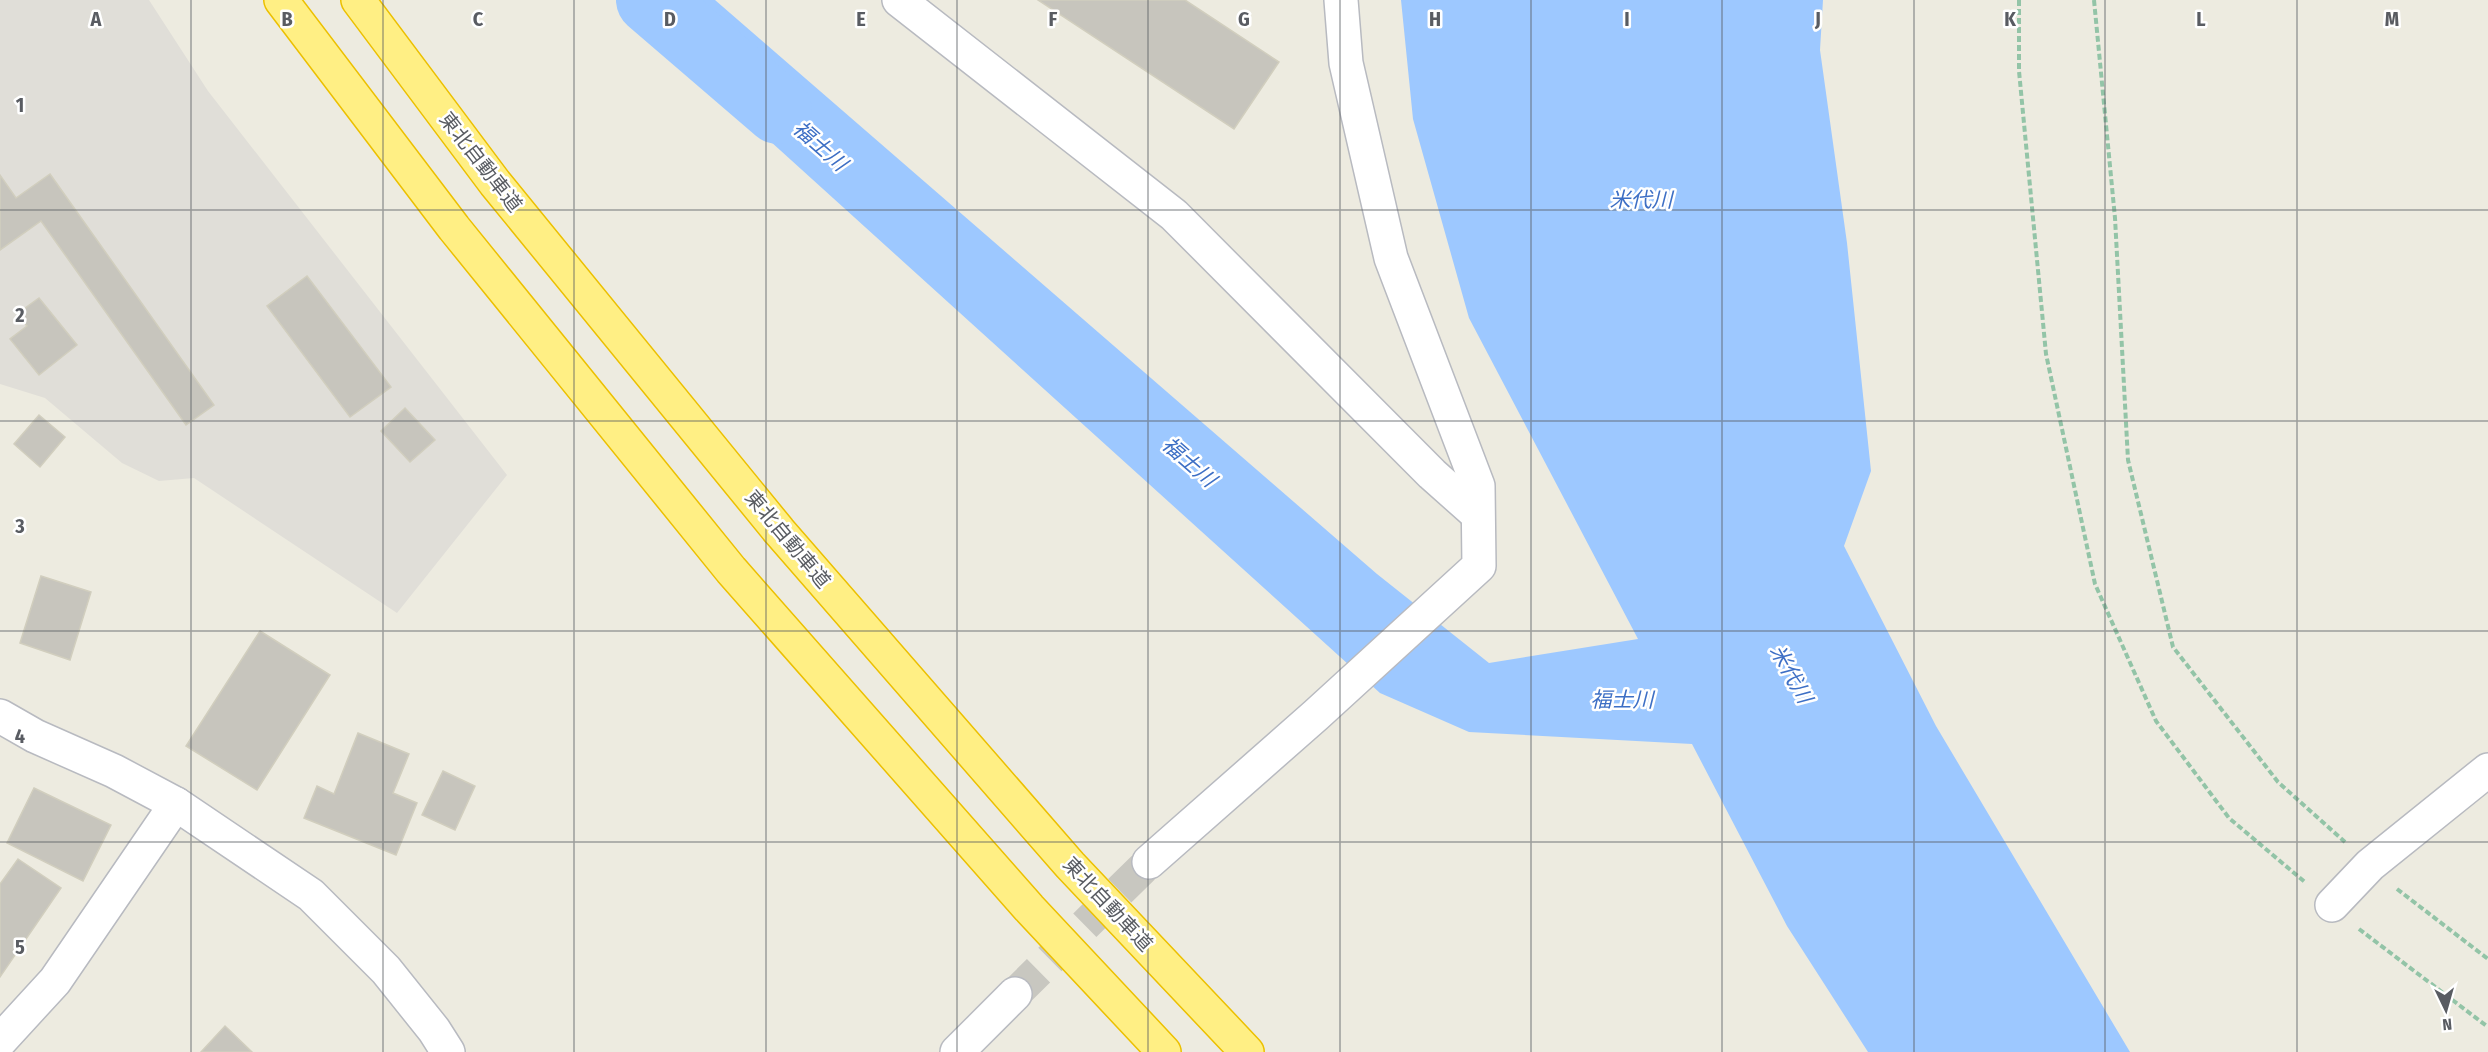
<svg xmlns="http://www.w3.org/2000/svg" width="2488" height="1052" font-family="'Fira Sans Condensed','Noto Sans JP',sans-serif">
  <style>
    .industrial { fill: #e0ded8 }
    .water { fill: #9dc8ff }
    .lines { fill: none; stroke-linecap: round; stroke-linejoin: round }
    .river { stroke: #9dc8ff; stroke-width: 68 }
    .building { fill: #c7c5bd; stroke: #d1cebe; stroke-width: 1.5 }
    .minor-tunnel { stroke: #c8c7c0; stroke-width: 33; stroke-dasharray: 33 16; stroke-linecap: butt }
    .minor-casing { stroke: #b8bac0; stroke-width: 36 }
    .highway-casing { stroke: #ecc000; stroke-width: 36 }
    .path { stroke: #93c4a7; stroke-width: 4; stroke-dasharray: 6 3; stroke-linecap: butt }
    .minor { stroke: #fff; stroke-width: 33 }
    .highway { stroke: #ffef84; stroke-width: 33 }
    .grid { fill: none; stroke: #595c62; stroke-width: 1.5; stroke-opacity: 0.55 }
    .labels { text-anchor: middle; stroke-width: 5; stroke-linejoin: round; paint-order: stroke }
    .street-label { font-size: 20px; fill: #595c62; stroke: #fff }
    .water-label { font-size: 21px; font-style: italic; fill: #3d6fc5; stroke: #fff }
    .grid-label { font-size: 20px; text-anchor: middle; font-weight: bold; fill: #595c62; stroke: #fff; stroke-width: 5; stroke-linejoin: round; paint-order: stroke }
  </style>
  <rect width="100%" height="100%" fill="#edebe0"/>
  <!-- industrial -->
  <polygon class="industrial" points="0,0 149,0 208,91 507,475 397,613 194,478 159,481 122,463 45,398 0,384"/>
  <!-- water -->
  <polygon class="water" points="697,0 715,0 1377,574 1489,663 1638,639 1469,318 1413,119 1401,0 1823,0 1820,50 1847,243 1871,471 1844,546 1936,726 2130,1052 1868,1052 1787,926 1692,744 1469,732 1380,693 718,94"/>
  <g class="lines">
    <!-- river -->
    <polyline class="river" points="650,0 778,110"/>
  </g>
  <!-- building -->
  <g class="building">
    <polygon points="1038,0 1185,0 1279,62 1234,129"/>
    <polygon points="50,174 214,405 186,425 41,221 0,250 0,175 16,198"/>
    <polygon points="307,276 391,387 350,417 267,306"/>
    <polygon points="39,298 77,345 39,375 10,339 27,326 17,314"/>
    <polygon points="405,408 435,440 410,462 381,431"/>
    <polygon points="39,415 65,437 40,467 14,444"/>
    <polygon points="41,576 91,592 70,660 20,643"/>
    <polygon points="260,631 330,675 257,790 186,746"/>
    <polygon points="358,733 409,754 393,793 417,803 396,855 304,818 317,786 334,794"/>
    <polygon points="443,771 475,786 455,830 422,815"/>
    <polygon points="34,788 111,825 83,881 7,843"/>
    <polygon points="18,859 61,888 0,977 0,884"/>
    <polygon points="225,1026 252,1052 201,1052"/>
  </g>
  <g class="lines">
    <!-- minor-tunnel -->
    <polyline class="minor-tunnel" points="1015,994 1149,862"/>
    <defs>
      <g id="minor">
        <polyline points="899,0 1174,215 1432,474 1477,514"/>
        <polyline points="0,716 35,736 114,771 176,804 311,895 386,970 434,1030 448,1052"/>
        <polyline points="1149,862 1316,715 1479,566 1478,486 1391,258 1346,63 1341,0"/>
        <polyline points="2332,905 2370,865 2488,770"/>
        <polyline points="0,1041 55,981 176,804"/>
        <polyline points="957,1052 1015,994"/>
      </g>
      <g id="highway">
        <polyline points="281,0 454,228 731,570 1029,908 1164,1052"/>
        <polyline points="358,0 495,183 779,531 1070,865 1247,1052"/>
      </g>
    </defs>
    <!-- minor casing -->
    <use href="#minor" class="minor-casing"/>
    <!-- highway casing -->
    <use href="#highway" class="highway-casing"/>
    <!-- path -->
    <g class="path">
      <polyline points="2019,0 2019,71 2046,354 2095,584 2156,721 2229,818 2306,883"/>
      <polyline points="2094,0 2115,218 2128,460 2173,647 2278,782 2345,842"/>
      <polyline points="2397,889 2488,959"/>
      <polyline points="2359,929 2488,1027"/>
    </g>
    <!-- minor -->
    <use href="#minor" class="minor"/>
    <!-- highway -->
    <use href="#highway" class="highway"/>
  </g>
  <!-- grid -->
  <path class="grid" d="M191,0v1052M383,0v1052M574,0v1052M766,0v1052M957,0v1052M1148,0v1052M1340,0v1052M1531,0v1052M1722,0v1052M1914,0v1052M2105,0v1052M2297,0v1052M0,210h2488M0,421h2488M0,631h2488M0,842h2488"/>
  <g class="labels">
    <!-- street labels -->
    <g class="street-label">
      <text transform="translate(481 162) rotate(52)" y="7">東北自動車道</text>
      <text transform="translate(788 539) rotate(50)" y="7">東北自動車道</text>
      <text transform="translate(1108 904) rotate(47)" y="7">東北自動車道</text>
    </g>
    <!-- water labels -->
    <g class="water-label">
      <text transform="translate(820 146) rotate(41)" y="7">福士川</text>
      <text x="1641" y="207">米代川</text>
      <text transform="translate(1189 462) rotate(41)" y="7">福士川</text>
      <text transform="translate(1791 674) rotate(61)" y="7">米代川</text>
      <text x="1622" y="707">福士川</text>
    </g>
  </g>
  <g class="grid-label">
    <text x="96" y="26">A</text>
    <text x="287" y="26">B</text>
    <text x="478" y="26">C</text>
    <text x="670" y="26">D</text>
    <text x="861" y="26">E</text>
    <text x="1053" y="26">F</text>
    <text x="1244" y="26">G</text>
    <text x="1435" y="26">H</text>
    <text x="1627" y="26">I</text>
    <text x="1818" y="26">J</text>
    <text x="2010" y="26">K</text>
    <text x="2201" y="26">L</text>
    <text x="2392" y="26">M</text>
    <text x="20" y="112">1</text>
    <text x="20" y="322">2</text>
    <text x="20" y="533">3</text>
    <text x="20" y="743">4</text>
    <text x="20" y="954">5</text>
  </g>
  <!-- north arrow -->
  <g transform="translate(2446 1010) rotate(175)" stroke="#ffffff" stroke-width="4.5" paint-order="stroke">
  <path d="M0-4.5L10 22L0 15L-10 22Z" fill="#595c62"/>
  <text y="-9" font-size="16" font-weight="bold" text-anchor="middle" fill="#595c62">N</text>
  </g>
</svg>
